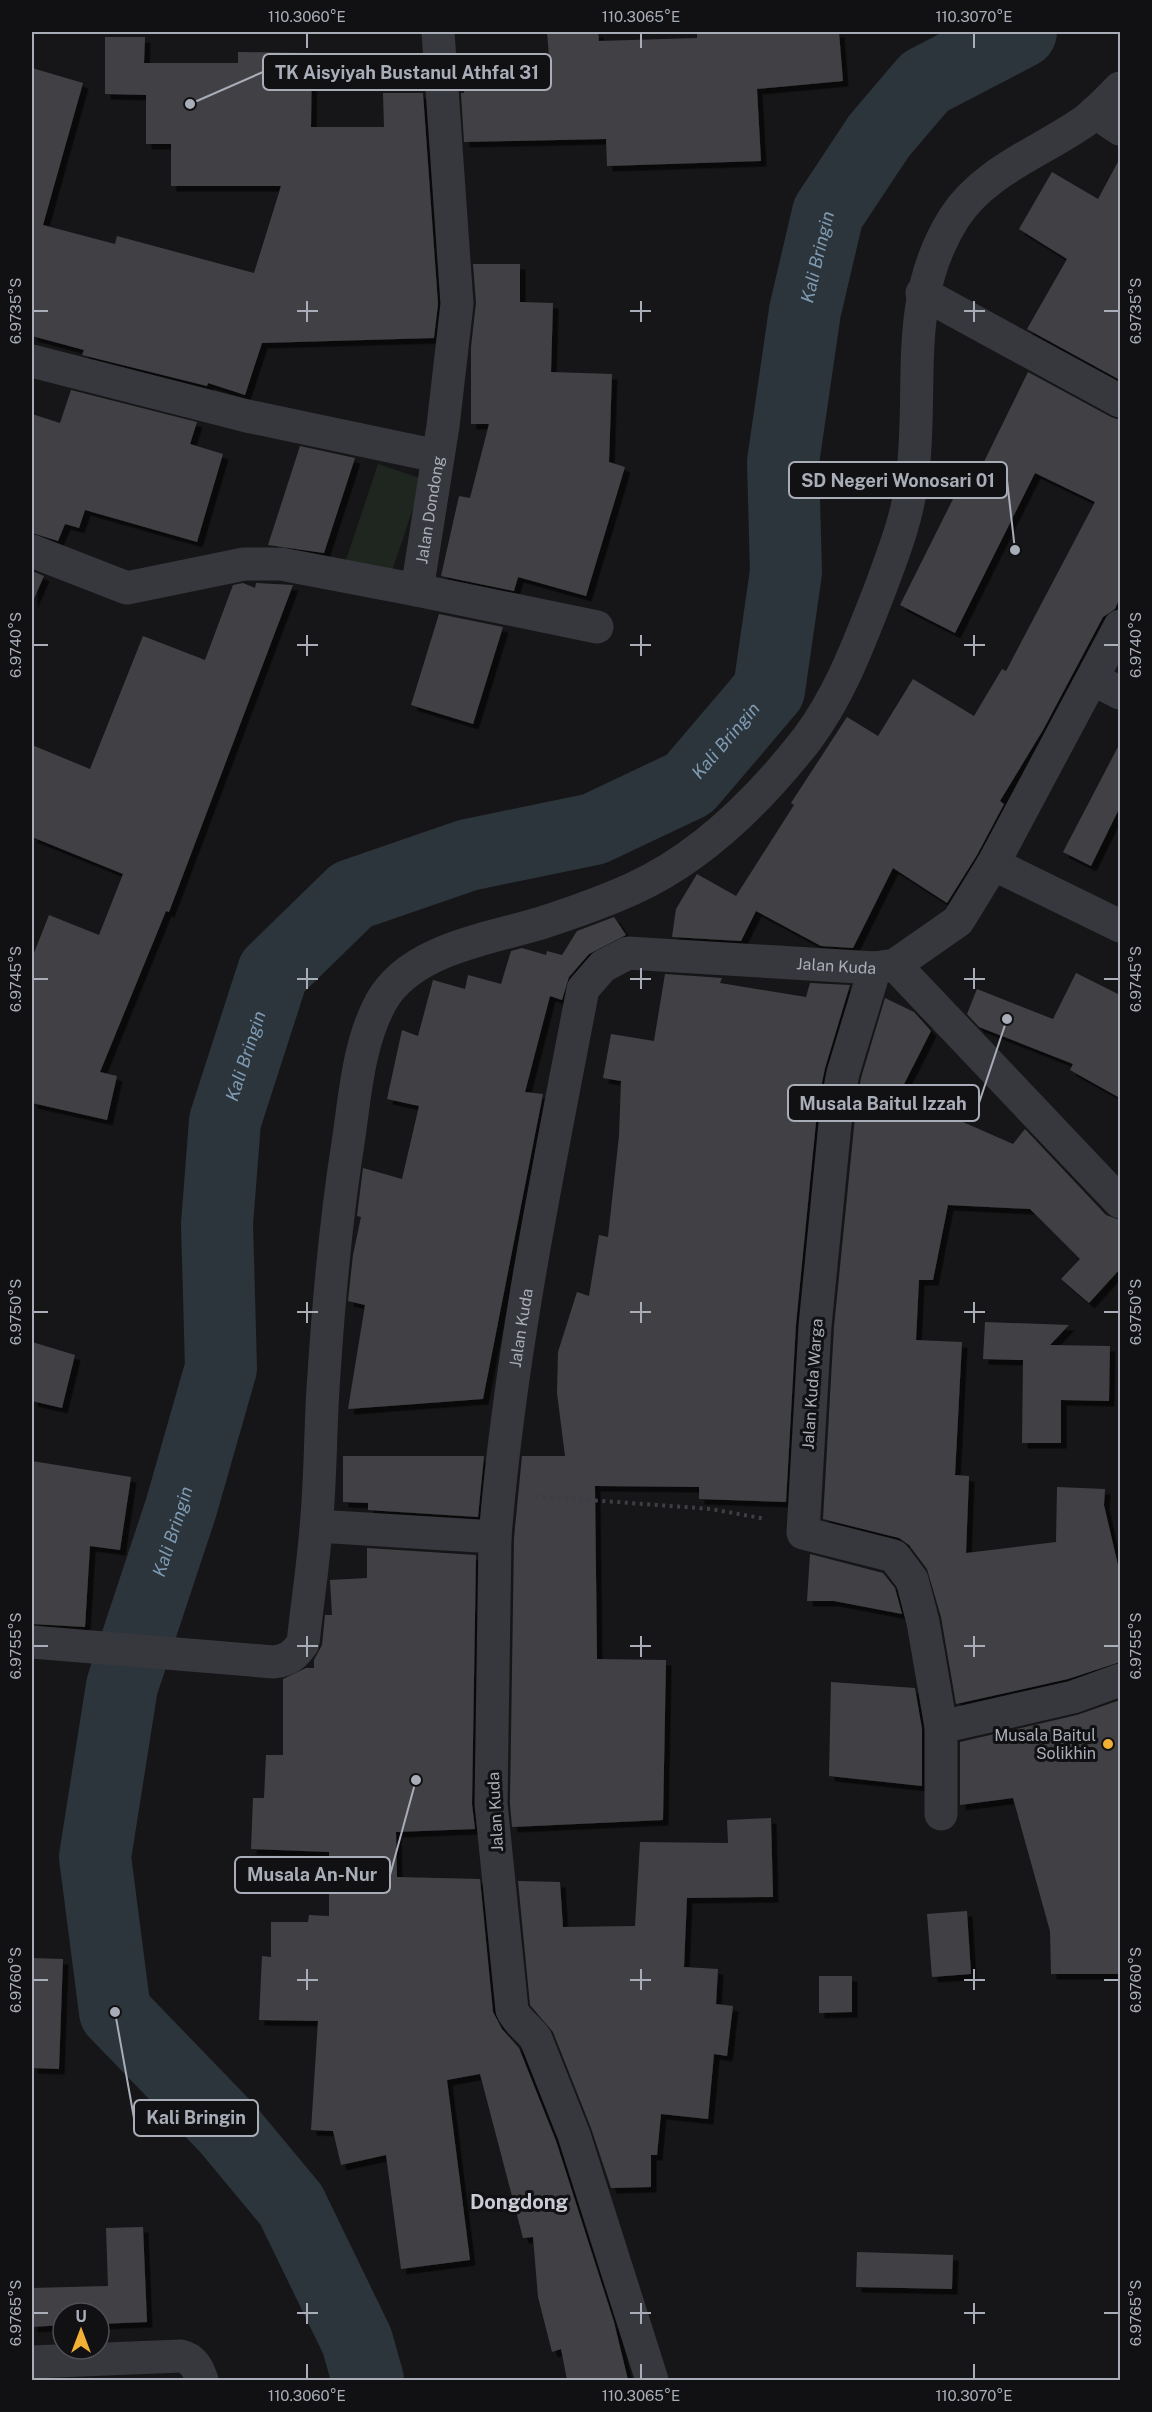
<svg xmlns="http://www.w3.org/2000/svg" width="1152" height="2412" font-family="'Public Sans',sans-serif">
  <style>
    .pitch { fill: #1e261f }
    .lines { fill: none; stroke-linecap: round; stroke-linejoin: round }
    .river { stroke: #2c353c; stroke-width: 72 }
    .building { fill: #404145; filter: url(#shadow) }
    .path { stroke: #3d3f44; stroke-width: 4; stroke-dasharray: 3 4.5; stroke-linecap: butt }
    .minor { stroke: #37383d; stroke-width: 33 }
    .ticks { fill: none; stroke: #a8adb8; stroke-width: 2 }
    .poi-dot { fill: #f2b134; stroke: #111113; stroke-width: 2 }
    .labels { text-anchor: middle; stroke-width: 6; stroke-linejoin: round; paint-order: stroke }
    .street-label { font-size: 16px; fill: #a8adb8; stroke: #111113 }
    .poi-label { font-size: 16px; fill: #a8adb8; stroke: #111113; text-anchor: end }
    .water-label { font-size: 18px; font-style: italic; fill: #7f9bb3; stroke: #111113 }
    .quarter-label { font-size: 20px; font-weight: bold; fill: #c9ccd4; stroke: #111113 }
    .leader { fill: none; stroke: #a8adb8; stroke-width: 2 }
    .callout-dot { fill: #a8adb8; stroke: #111113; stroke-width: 2 }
    .callout { fill: #111113; stroke: #a8adb8; stroke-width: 2 }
    .callout-label { font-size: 18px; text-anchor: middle; font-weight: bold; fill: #a8adb8 }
    .neatline { fill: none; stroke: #a8adb8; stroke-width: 2 }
    .ticks-label { font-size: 15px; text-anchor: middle; fill: #a8adb8 }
  </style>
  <defs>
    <filter id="shadow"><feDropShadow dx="5.5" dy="5.5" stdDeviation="0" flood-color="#0009"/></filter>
  </defs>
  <rect width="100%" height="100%" fill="#161618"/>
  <!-- pitch -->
  <polygon class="pitch" points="378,464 423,479 389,580 344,566"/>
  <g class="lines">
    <!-- river -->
    <path class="river" id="s1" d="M368,2380l-11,-39 -66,-136 -64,-77 -112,-116 -20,-155 27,-171 59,-178 40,-140 -4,-144 8,-103 48,-149 79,-77 116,-40 126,-26 95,-45 80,-94 17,-118 -3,-110 22,-151 23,-98 51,-77 46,-54 96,-50"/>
  </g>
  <!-- building -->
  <g class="building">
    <polygon points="547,32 598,32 599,41 697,38 697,32 839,32 843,81 757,89 761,161 607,166 606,139 464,142 461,93 464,93 463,73 550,69"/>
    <polygon points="105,37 145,37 144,63 238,63 238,52 312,53 311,127 384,127 383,93 423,93 438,304 434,338 262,343 245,395 208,383 207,386 82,355 84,350 32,336 32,68 83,83 43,225 115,244 117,236 254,273 281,186 171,186 171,144 146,144 146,95 105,94"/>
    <polygon points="1120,158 1120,380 1027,329 1067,259 1019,229 1052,172 1098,199"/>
    <polygon points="473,264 520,264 520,302 553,303 551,372 612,374 609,462 625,467 586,596 518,577 514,591 441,576 459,496 470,498 489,424 471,424 471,347 476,303"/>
    <polygon points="1028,372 1111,417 1120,420 1120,597 1115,609 1103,617 1043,730 1000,801 1004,804 977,855 947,903 893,868 853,948 821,946 756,911 741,941 672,937 676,909 697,874 736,896 794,805 791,803 847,717 878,736 913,679 974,716 1002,669 1006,671 1095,502 1035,473 955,633 900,605 965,475 975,480"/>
    <polygon points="71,390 197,422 190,444 223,454 197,542 85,510 79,528 65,524 58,541 32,533 32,414 60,423"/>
    <polygon points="300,446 355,458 324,553 268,545"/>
    <polygon points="32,571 44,576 32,603"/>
    <polygon points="243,583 255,588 256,583 293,585 169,912 166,911 100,1072 117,1076 107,1120 32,1103 32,958 49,915 99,935 123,874 32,837 32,745 90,769 143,636 205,660 233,585"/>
    <polygon points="439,614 503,627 473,724 411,705"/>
    <polygon points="1120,743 1120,807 1091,866 1063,852"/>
    <polygon points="614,917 626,935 589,954 569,977 562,1000 550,996 525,1092 543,1094 483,1399 348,1409 365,1305 348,1301 353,1255 361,1217 357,1216 363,1168 402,1179 419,1106 387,1099 402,1030 418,1036 433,980 465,989 468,975 501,984 511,951 522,948 546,955 547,951 562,955 577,931"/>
    <polygon points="1076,973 1120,995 1120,1098 1070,1070 1073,1064 979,1027 967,1014 977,989 1053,1019"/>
    <polygon points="665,974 722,978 720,983 806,997 810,983 850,985 825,1068 818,1102 796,1324 786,1502 699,1499 699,1487 595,1486 597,1659 666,1660 663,1820 512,1827 510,1803 514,1538 522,1456 565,1456 557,1393 558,1352 577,1292 589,1296 599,1235 608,1237 619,1136 621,1081 603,1078 611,1034 654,1041"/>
    <polygon points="885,998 914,1012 931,1031 899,1094 1013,1144 1025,1129 1106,1215 1120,1220 1120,1269 1089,1303 1061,1279 1080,1259 1030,1209 948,1205 933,1280 919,1280 916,1340 962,1342 955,1475 969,1476 966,1553 1056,1542 1057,1487 1105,1489 1104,1505 1120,1574 1120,1662 1068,1679 956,1704 941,1617 927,1569 909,1545 899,1538 823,1519 834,1327 856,1107 861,1078"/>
    <polygon points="985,1322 1069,1325 1050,1345 1110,1346 1109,1401 1061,1400 1061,1443 1022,1443 1023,1360 983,1359"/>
    <polygon points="32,1342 75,1355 62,1408 32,1401"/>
    <polygon points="343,1456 484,1456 478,1517 368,1510 368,1503 343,1502"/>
    <polygon points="32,1461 131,1477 120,1550 90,1546 85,1627 32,1624"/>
    <polygon points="367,1548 476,1555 472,1804 475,1829 396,1832 397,1877 480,1879 493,2012 502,2029 519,2048 556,2141 614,2322 628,2380 567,2380 561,2349 552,2352 538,2297 533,2237 523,2238 480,2074 447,2080 470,2260 401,2269 386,2155 341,2165 333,2131 311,2130 318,2021 259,2020 262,1956 271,1957 271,1922 308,1922 309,1915 329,1916 329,1852 251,1849 253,1798 264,1798 266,1755 283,1755 283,1679 306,1668 314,1668 314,1660 322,1645 325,1615 332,1615 330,1580 367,1578"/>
    <polygon points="810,1554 883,1573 895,1588 902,1614 834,1601 807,1601"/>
    <polygon points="831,1682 915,1688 922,1729 922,1786 829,1776"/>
    <polygon points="1120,1700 1120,1974 1051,1974 1050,1931 1013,1798 960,1805 960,1742 1077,1715"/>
    <polygon points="771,1818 773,1897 687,1898 684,1967 718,1969 716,2004 733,2006 727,2056 714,2054 708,2119 661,2114 657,2155 651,2155 651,2187 611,2188 591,2128 553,2032 530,2005 518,1881 560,1882 563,1927 635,1926 640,1842 728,1843 727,1820"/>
    <polygon points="967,1911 971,1974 932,1977 927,1914"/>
    <polygon points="32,1958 63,1959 59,2069 32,2068"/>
    <polygon points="819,1976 852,1976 852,2012 819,2013"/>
    <polygon points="143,2227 147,2322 99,2324 99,2313 63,2313 63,2325 32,2327 32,2288 108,2286 106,2228"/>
    <polygon points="857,2252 953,2255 952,2289 856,2287"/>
  </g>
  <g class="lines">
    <!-- path -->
    <polyline class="path" points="535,1496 711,1509 766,1519"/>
    <!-- minor -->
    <g class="minor">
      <polyline points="1095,112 1120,129"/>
      <polyline points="922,293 1120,401"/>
      <polyline points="32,361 247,416 437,456"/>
      <path id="s2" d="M32,551l95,37 117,-24h37l136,26 26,-164 14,-122 -19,-272"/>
      <polyline points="417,590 597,627"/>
      <polyline points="1093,679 1120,693"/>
      <polyline points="993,864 1120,926"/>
      <polyline points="895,965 1120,1202"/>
      <polyline points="875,968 843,1073 837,1104 815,1326 803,1533 894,1556 912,1580 923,1622 941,1727 941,1814"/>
      <polyline points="317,1526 495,1537"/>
      <path d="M32,1642l242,20c14,-2 20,-6 29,-19 4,-38 10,-76 13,-115 5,-51 4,-103 8,-154 5,-77 12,-155 24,-231 7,-46 10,-99 33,-141 29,-53 108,-63 160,-79 31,-10 62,-21 91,-34 69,-31 129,-91 175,-150 33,-44 52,-96 72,-147 15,-40 30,-78 34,-120 10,-90 -10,-173 41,-254 30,-47 87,-66 131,-97 13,-10 24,-22 35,-33"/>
      <polyline points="941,1727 1073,1697 1120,1680"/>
      <path d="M32,2362l149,-6c13,3 17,13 21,24"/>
      <path id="s3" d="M652,2380l-78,-245 -38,-96c-7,-11 -19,-17 -24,-29l-21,-206 4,-267c15,-184 53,-366 88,-548l20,-23 25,-13 247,15 20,-3 63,-44 35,-57 127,-238"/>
    </g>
  </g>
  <!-- ticks -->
  <path class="ticks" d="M307,33v15M641,33v15M974,33v15M307,301v21M641,301v21M974,301v21M33,311h15M297,311h21M630,311h21M964,311h21M1104,311h15M307,635v21M641,635v21M974,635v21M33,645h15M297,645h21M630,645h21M964,645h21M1104,645h15M307,968v21M641,968v21M974,968v21M33,979h15M297,979h21M630,979h21M964,979h21M1104,979h15M307,1302v21M641,1302v21M974,1302v21M33,1312h15M297,1312h21M630,1312h21M964,1312h21M1104,1312h15M307,1636v21M641,1636v21M974,1636v21M33,1646h15M297,1646h21M630,1646h21M964,1646h21M1104,1646h15M307,1969v21M641,1969v21M974,1969v21M33,1980h15M297,1980h21M630,1980h21M964,1980h21M1104,1980h15M307,2303v21M641,2303v21M974,2303v21M33,2313h15M297,2313h21M630,2313h21M964,2313h21M1104,2313h15M307,2364v15M641,2364v15M974,2364v15"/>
  <!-- markers -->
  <circle class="poi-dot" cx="1108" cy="1744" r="6"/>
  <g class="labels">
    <!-- street labels -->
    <g class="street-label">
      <text dy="6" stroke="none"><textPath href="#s2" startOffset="478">Jalan Dondong</textPath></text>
      <text dy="6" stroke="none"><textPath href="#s3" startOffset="1695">Jalan Kuda</textPath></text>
      <text dy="6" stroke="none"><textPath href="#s3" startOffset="1083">Jalan Kuda</textPath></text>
      <text transform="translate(812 1384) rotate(-86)" y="6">Jalan Kuda Warga</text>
      <text transform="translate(495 1812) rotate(-93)" y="6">Jalan Kuda</text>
    </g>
    <!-- poi labels -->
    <g class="poi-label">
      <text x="1096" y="1741">Musala Baitul<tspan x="1096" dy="18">Solikhin</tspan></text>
    </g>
    <!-- water labels -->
    <g class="water-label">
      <text dy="6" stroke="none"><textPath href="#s1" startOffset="2547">Kali Bringin</textPath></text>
      <text dy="6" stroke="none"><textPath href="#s1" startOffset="2043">Kali Bringin</textPath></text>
      <text dy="6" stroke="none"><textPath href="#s1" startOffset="1431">Kali Bringin</textPath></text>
      <text dy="6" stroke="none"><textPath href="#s1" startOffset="945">Kali Bringin</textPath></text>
    </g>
    <!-- quarter labels -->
    <g class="quarter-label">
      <text x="519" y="2209">Dongdong</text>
    </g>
  </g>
  <!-- callouts -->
  <path class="leader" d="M190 104L263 72M1015 550L1007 480M1007 1019L979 1103M416 1780L390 1875M115 2012L134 2118"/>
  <g class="callout-dot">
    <circle cx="190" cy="104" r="6"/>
    <circle cx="1015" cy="550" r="6"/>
    <circle cx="1007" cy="1019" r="6"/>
    <circle cx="416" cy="1780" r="6"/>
    <circle cx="115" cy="2012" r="6"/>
  </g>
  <g class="callout">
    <rect x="263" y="54" width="288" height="36" rx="6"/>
    <rect x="789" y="462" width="218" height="36" rx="6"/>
    <rect x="788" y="1085" width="191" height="36" rx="6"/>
    <rect x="235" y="1857" width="155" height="36" rx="6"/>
    <rect x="134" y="2100" width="124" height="36" rx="6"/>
  </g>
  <g class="callout-label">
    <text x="407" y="79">TK Aisyiyah Bustanul Athfal 31</text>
    <text x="898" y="487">SD Negeri Wonosari 01</text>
    <text x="883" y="1110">Musala Baitul Izzah</text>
    <text x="312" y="1881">Musala An-Nur</text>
    <text x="196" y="2124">Kali Bringin</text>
  </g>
  <!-- border -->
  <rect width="1152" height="2412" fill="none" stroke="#111113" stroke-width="66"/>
  <!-- north arrow -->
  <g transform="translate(81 2331)"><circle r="28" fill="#111113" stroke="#4d4f55" stroke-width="1.5"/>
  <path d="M0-4.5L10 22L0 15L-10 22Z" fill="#f2b134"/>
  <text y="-9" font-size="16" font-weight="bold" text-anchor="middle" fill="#a8adb8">U</text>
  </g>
  <rect x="33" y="33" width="1086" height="2346" class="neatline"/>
  <g class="ticks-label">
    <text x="307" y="22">110.3060°E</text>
    <text x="641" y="22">110.3065°E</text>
    <text x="974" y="22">110.3070°E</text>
    <text transform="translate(16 311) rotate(-90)" y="5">6.9735°S</text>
    <text transform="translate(1136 311) rotate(-90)" y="5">6.9735°S</text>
    <text transform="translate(16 645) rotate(-90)" y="5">6.9740°S</text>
    <text transform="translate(1136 645) rotate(-90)" y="5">6.9740°S</text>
    <text transform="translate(16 979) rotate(-90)" y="5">6.9745°S</text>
    <text transform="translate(1136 979) rotate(-90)" y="5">6.9745°S</text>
    <text transform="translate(16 1312) rotate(-90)" y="5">6.9750°S</text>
    <text transform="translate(1136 1312) rotate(-90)" y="5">6.9750°S</text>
    <text transform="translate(16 1646) rotate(-90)" y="5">6.9755°S</text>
    <text transform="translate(1136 1646) rotate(-90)" y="5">6.9755°S</text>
    <text transform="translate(16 1980) rotate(-90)" y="5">6.9760°S</text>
    <text transform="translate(1136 1980) rotate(-90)" y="5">6.9760°S</text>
    <text transform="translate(16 2313) rotate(-90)" y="5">6.9765°S</text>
    <text transform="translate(1136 2313) rotate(-90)" y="5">6.9765°S</text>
    <text x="307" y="2401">110.3060°E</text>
    <text x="641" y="2401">110.3065°E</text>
    <text x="974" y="2401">110.3070°E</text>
  </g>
</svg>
